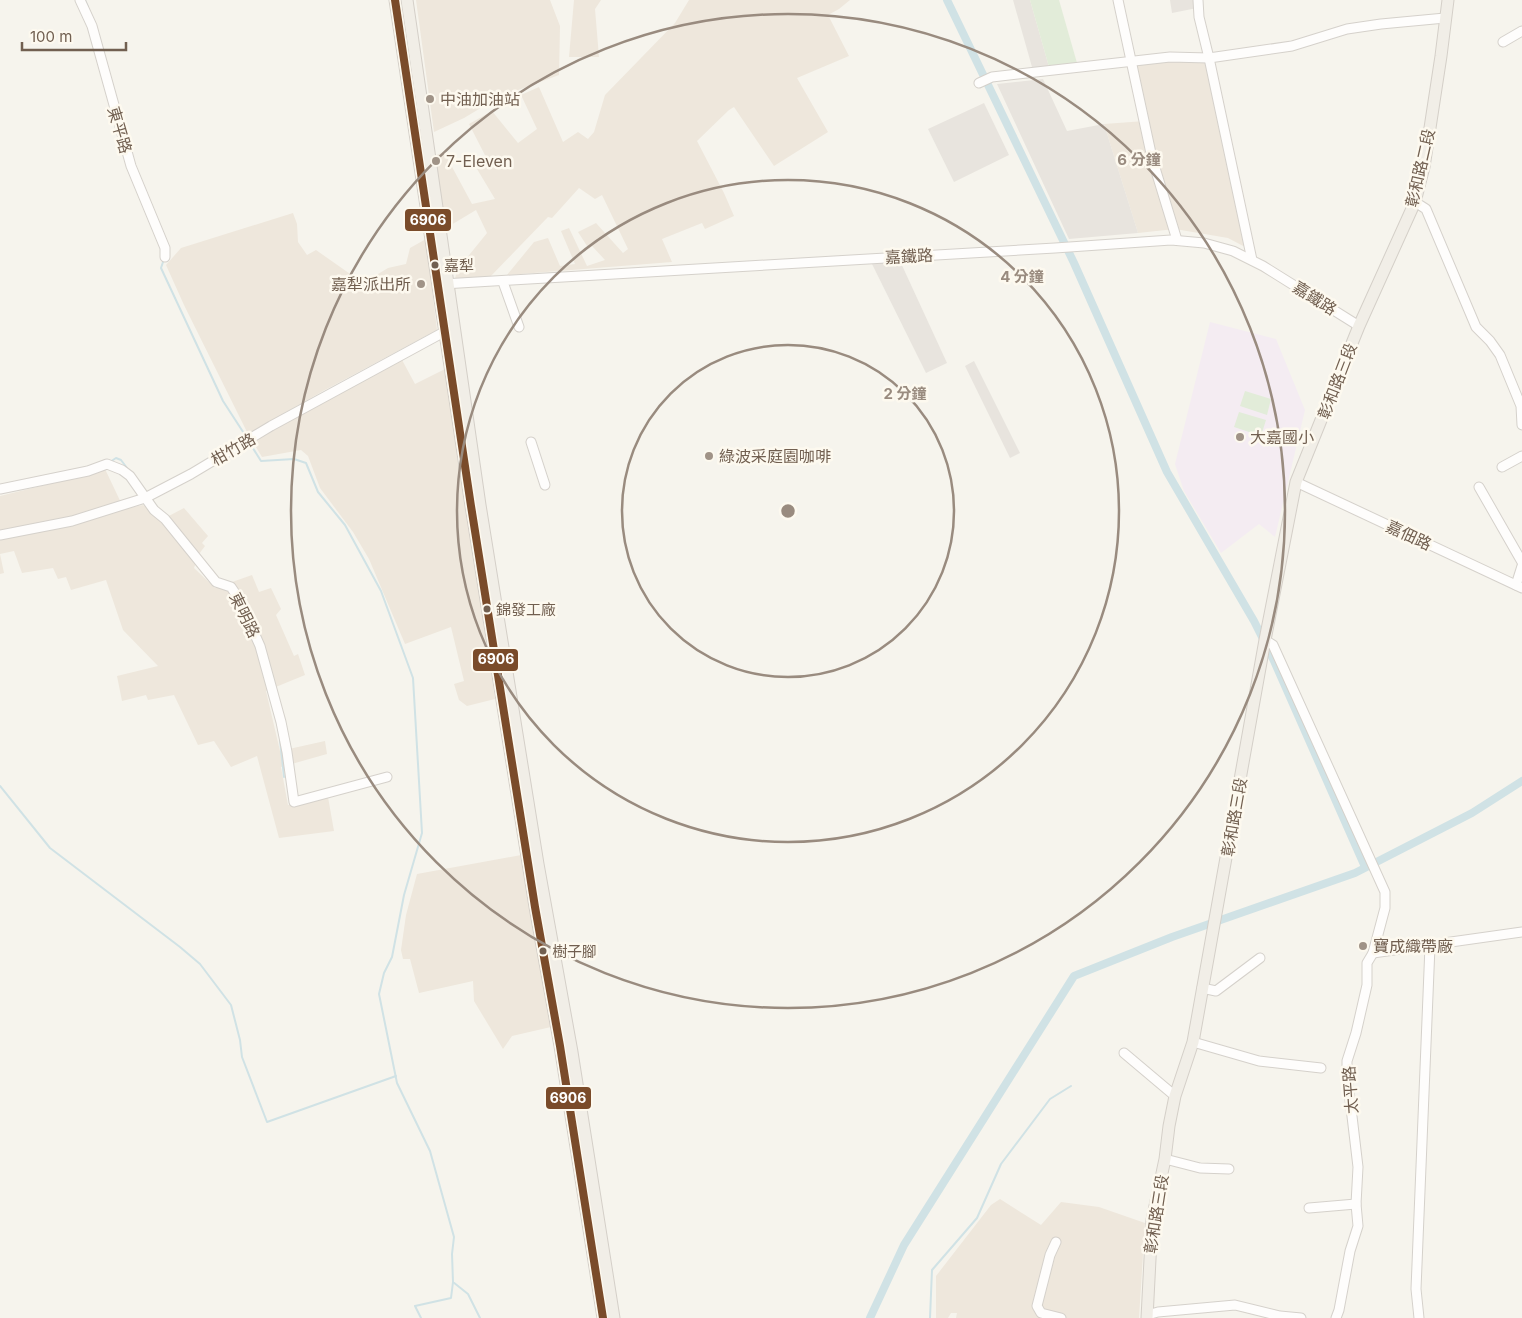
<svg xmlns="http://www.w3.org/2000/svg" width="1522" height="1318" font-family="Inter,'Noto Sans TC',sans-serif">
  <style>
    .residential { fill: #eee7dc }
    .industrial { fill: #e8e4de }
    .education { fill: #f4ecf2 }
    .green { fill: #e2ecd9 }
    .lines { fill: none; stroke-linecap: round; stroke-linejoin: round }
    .stream { stroke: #d0e2e5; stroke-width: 2 }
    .canal { stroke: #d0e2e5; stroke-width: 8 }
    .minor-casing { stroke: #d5d1cb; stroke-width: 11 }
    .major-casing { stroke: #d4cfc8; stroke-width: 13 }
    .minor { stroke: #fefdfc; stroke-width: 9 }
    .major { stroke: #f1eee7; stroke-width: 11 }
    .bus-1-casing { stroke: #fdf9ef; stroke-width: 11 }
    .bus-1 { stroke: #7a4b2a; stroke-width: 8 }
    .ring { fill: none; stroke: #998b7f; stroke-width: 2.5 }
    .poi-dot { fill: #a09387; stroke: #fdf9ef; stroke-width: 2 }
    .bus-dot { fill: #715f50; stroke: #fdf9ef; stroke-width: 2 }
    .labels { text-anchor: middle; stroke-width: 5; stroke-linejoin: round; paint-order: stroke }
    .bus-label { font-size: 15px; fill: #715f50; stroke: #fdf9ef; text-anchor: start }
    .poi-label { font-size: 16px; fill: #715f50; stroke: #fdf9ef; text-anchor: start }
    .street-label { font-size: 16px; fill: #715f50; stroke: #fdf9ef }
    .centre { fill: #998b7f; stroke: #fdf9ef; stroke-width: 2.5 }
    .ring-label { font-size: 15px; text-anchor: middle; font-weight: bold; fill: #998b7f; stroke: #fdf9ef; stroke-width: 5; stroke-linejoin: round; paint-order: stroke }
    .line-badge { stroke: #fdf9ef; stroke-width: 2 }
    .badge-label { font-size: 14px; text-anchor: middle; font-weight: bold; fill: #fff }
  </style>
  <rect width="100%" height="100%" fill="#f6f4ed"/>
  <!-- residential -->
  <g class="residential">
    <polygon points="416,0 550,0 560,26 559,75 499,97 464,118 434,132"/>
    <polygon points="574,0 601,0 595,9 599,57 569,57"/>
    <polygon points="689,0 850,0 839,9 828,15 849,56 797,78 828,132 774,166 734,107 729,110 697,141 724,193 734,216 705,229 702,223 662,239 672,262 507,275 534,242 548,238 560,266 575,264 561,231 569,228 587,266 605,260 592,246 589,249 578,232 596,223 623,253 628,249 602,195 595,199 579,188 552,218 548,217 490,277 455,279 457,270 487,233 476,210 446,228 434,156 444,152 472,204 495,199 477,169 488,161 469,124 492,111 518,143 537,129 521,95 539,87 563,142 578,132 588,139 594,132 605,95 675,23"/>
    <polygon points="1208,59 1247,248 1228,238 1175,229 1138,233 1104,124 1145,121 1134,63"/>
    <polygon points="293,213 297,224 298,242 307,255 316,250 363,283 388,268 406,264 410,248 426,239 437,330 323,391 248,434 184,305 166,265 181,248"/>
    <polygon points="401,358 415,384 445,369 495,699 467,706 459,700 454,684 464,681 451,627 405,644 369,559 353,532 320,488 308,456 301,450 262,457 253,442"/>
    <polygon points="105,469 124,509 143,505 165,518 184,508 208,536 202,543 205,546 199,554 194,568 215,588 252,575 259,592 271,588 281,609 276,615 294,656 298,654 305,675 266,691 280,751 325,741 327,754 281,767 288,805 328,797 334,831 279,838 257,756 231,767 214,741 198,745 174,695 148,700 146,695 122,701 117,676 158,666 123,630 106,580 71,590 66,577 58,579 53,568 22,573 14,551 0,554 4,573 0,574 0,496 90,474"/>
    <polygon points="521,855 551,1027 512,1036 503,1049 474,1001 473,981 419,993 410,959 403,959 401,950 406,915 417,874"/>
    <polygon points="1000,1199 1041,1225 1061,1202 1099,1207 1145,1223 1139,1318 956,1318 957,1313 951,1313 948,1318 936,1318 936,1276 991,1205"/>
  </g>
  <!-- industrial -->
  <g class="industrial">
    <polygon points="1013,0 1030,0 1049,67 1032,67"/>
    <polygon points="1170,0 1201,0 1202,7 1172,13"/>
    <polygon points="1043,79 1067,131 1104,124 1138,233 1069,239 997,84"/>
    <polygon points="984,103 1009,155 954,182 928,129"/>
    <polygon points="900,261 947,363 926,373 872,264"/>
    <polygon points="974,361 1020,453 1010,458 965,366"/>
  </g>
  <!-- education -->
  <polygon class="education" points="1210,322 1276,339 1305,410 1275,537 1259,524 1221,553 1184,491 1175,464"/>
  <!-- green -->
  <g class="green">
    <polygon points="1030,0 1059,0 1077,63 1049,67"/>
    <polygon points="1245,391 1271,399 1267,415 1240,406"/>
    <polygon points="1239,412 1266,420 1261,436 1234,427"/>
  </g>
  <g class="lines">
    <!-- stream -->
    <g class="stream">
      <polyline points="85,0 88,7"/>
      <polyline points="164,259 161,268 223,401 247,438"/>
      <polyline points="249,442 261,461 294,459 306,463 318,492 345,525 381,591 413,678 422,833 404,895 392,957 384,973 379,994 397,1083 430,1151 454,1237 452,1254 453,1282 468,1294 480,1318"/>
      <polyline points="110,462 116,458 121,460 127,468"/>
      <polyline points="280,740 284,777"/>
      <polyline points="0,786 50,848 180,947 200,964 231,1005 240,1040 242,1057 267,1122 396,1076"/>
      <polyline points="421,1318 415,1306 451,1298 453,1282"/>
      <polyline points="930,1318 932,1270 977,1218 1001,1164 1050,1099 1071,1086"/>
    </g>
    <!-- canal -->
    <g class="canal">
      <polyline points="947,0 1074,263 1167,472 1254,621 1274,661 1365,867"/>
      <polyline points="870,1318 904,1245 1074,976 1172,937 1355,873 1472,813 1522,781"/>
    </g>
    <defs>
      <g id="minor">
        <polyline points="80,0 92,26 131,166 165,248 165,257"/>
        <polyline points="1118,0 1152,158 1177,240"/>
        <polyline points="1198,0 1199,17 1209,58 1252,260"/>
        <polyline points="1503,42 1522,31"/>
        <polyline points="979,83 992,77 1170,57 1209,58 1292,46 1347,29 1381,24 1445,18"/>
        <polyline points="1415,202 1426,209 1476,327 1490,341 1500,355 1521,406 1522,425"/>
        <polyline points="503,282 519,327"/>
        <polyline points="443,284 1055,248 1171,240 1204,243 1233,251 1263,266 1359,326"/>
        <polyline points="531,442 545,485"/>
        <polyline points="1502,467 1522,456"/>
        <polyline points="1296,482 1522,588"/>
        <polyline points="1479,487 1522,562"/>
        <polyline points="0,489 88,471 107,464 122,470 130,476 154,510 165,519 216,582 231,587 239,599 260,646 281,722 287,752 294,802 387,777"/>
        <polyline points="0,535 72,521 145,498 191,474 271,426 444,332 449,331"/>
        <polyline points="1516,585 1522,566"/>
        <polyline points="1265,640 1273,645 1385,892 1385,908 1373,953 1367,963 1367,985 1356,1033 1347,1061 1347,1074 1358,1167 1356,1204 1358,1226 1350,1251 1339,1310 1336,1318"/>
        <polyline points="1373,953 1522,932"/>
        <polyline points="1202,988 1216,991 1260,958"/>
        <polyline points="1193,1042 1259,1061 1321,1068"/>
        <polyline points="1124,1053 1175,1096"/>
        <polyline points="1165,1159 1200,1168 1229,1169"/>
        <polyline points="1309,1208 1356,1204"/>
        <polyline points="1056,1242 1050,1255 1037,1306 1041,1313 1061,1318"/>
        <polyline points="1147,1315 1158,1312 1235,1305 1280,1316 1301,1318"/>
        <polyline points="1419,1318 1416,1289 1430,946"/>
      </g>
      <g id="major">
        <polyline points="395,0 471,506 535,907 560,1046 603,1318"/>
        <polyline points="407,0 480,505 538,864 572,1052 614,1318"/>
        <polyline points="1147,1318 1152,1220 1165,1159 1169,1126 1175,1096 1193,1042 1265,640 1296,482 1359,326 1415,202 1424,167 1441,56 1448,0"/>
      </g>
    </defs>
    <!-- minor casing -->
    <use href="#minor" class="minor-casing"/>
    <!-- major casing -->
    <use href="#major" class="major-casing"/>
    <!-- minor -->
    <use href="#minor" class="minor"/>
    <!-- major -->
    <use href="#major" class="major"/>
    <defs>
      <polyline id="bus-1" points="395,0 471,506 535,907 560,1046 603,1318"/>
    </defs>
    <!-- bus-1 casing -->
    <use href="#bus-1" class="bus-1-casing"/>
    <!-- bus-1 -->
    <use href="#bus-1" class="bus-1"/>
  </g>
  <!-- distance rings -->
  <g class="ring">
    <circle cx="788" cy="511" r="166"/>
    <circle cx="788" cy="511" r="331"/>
    <circle cx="788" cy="511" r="497"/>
  </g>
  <!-- markers -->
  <g class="poi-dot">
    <circle cx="430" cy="99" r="5"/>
    <circle cx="436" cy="161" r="5"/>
    <circle cx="421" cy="284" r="5"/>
    <circle cx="1240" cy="437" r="5"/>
    <circle cx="709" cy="456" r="5"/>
    <circle cx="1363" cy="946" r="5"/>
  </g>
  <g class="bus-dot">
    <circle cx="435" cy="265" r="4.5"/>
    <circle cx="487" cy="609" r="4.5"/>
    <circle cx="543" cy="951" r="4.5"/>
  </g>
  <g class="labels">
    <!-- bus labels -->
    <g class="bus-label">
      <text x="444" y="271">嘉犁</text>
      <text x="496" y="615">錦發工廠</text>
      <text x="552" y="957">樹子腳</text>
    </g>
    <!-- poi labels -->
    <g class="poi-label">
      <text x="440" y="105">中油加油站</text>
      <text x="446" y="167">7-Eleven</text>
      <text x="411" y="290" text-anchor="end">嘉犁派出所</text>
      <text x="1250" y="443">大嘉國小</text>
      <text x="719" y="462">綠波采庭園咖啡</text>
      <text x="1373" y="952">寶成織帶廠</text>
    </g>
    <!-- street labels -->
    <g class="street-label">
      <text transform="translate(120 130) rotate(74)" y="6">東平路</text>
      <text transform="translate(1420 168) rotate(-77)" y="6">彰和路二段</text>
      <text transform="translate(909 256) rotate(-3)" y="6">嘉鐵路</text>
      <text transform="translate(1315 298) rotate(32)" y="6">嘉鐵路</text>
      <text transform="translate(1337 381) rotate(-69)" y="6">彰和路三段</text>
      <text transform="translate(233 449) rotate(-30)" y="6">柑竹路</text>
      <text transform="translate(1409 535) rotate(25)" y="6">嘉佃路</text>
      <text transform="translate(245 615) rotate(64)" y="6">東明路</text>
      <text transform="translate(1234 817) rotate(-80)" y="6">彰和路三段</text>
      <text transform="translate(1350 1090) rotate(-94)" y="6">太平路</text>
      <text transform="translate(1156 1214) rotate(-81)" y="6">彰和路三段</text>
    </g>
  </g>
  <circle cx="788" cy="511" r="8" class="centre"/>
  <g class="ring-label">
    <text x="1139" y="165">6 分鐘</text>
    <text x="1022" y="282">4 分鐘</text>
    <text x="905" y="399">2 分鐘</text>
  </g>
  <g class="line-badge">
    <rect x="404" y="208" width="48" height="24" rx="5" fill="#7a4b2a"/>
    <rect x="472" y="648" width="47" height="24" rx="5" fill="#7a4b2a"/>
    <rect x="545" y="1086" width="47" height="24" rx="5" fill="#7a4b2a"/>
  </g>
  <g class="badge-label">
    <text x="428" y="225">6906</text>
    <text x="496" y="664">6906</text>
    <text x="568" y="1103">6906</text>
  </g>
  <!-- scale -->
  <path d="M22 42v8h104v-8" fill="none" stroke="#715f50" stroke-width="2.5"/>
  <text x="30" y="42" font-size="15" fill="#715f50" stroke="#fdf9ef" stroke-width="4" paint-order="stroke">100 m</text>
</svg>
